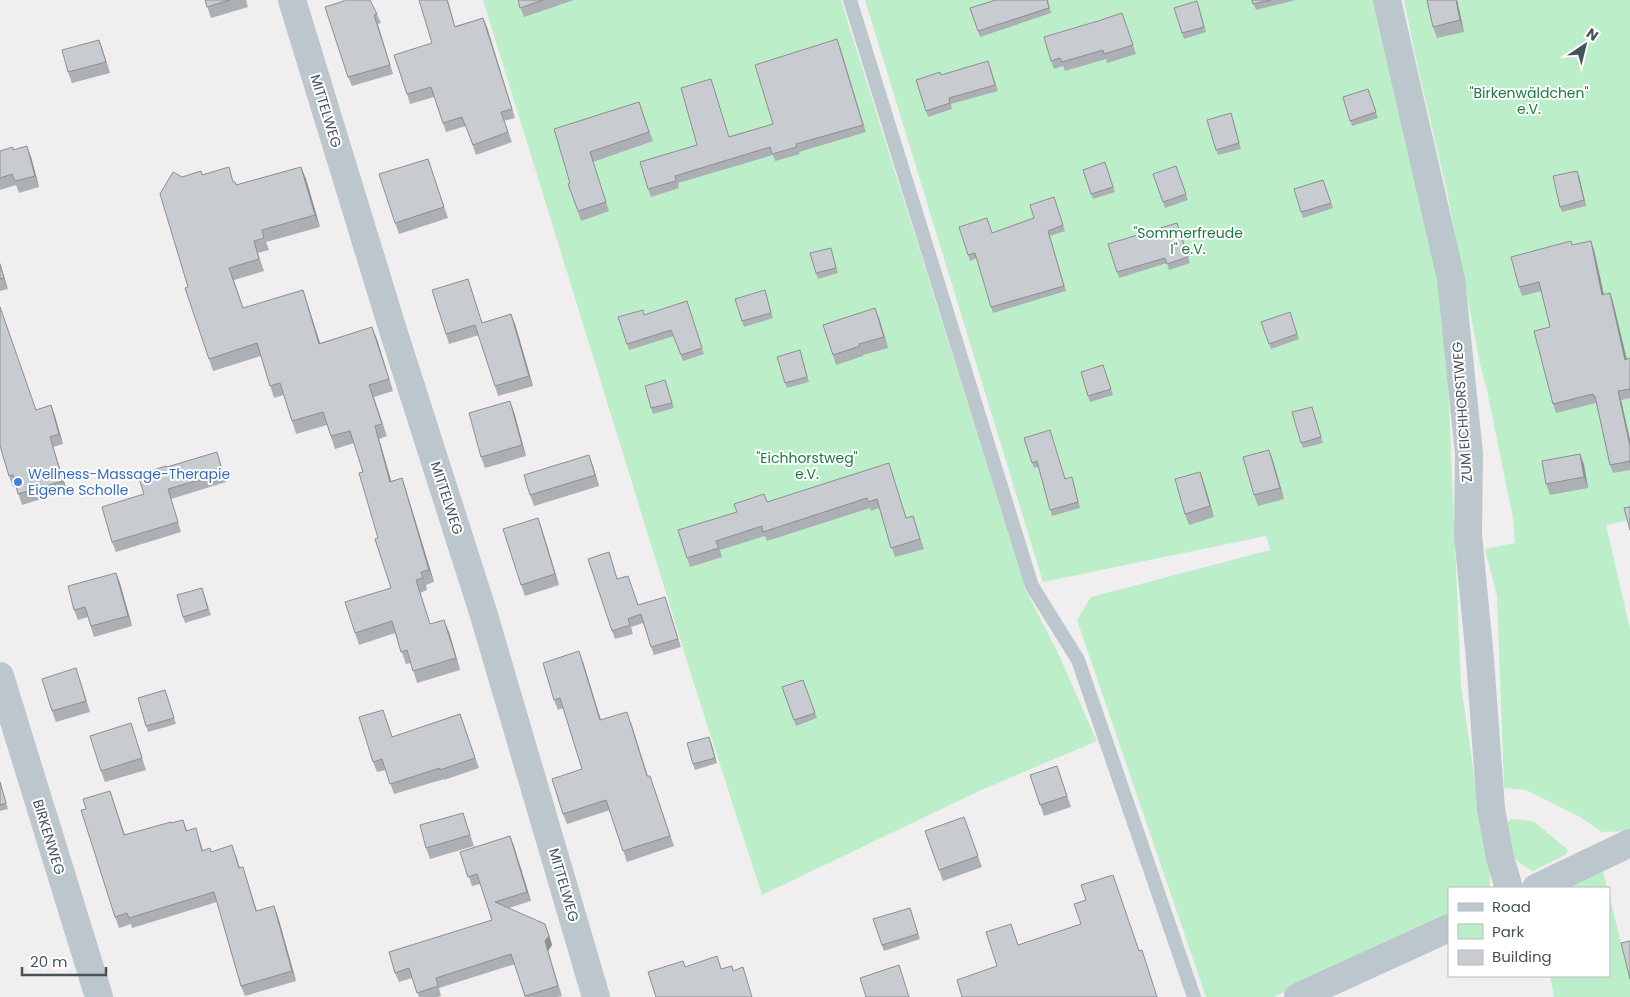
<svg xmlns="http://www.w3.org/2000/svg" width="1630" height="997" font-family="Poppins,sans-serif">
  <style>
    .green { fill: #bdeeca }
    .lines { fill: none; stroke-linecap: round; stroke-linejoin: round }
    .lane { stroke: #bcc7cd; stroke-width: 14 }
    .street { stroke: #bcc7cd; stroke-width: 28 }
    .wall { fill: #acafb3 }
    .shaded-wall { fill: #8c8f92 }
    .building { fill: #c8ccd0; stroke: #8c8f92 }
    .shop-dot { fill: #3f7fe0; stroke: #fff; stroke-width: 2 }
    .labels { text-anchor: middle; stroke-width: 4; stroke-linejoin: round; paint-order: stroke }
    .park-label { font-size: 14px; fill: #197b3f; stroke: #fff }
    .street-label { font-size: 14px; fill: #46535b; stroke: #fff }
    .shop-label { font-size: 14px; fill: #366cbe; stroke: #fff; text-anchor: start }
  </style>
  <rect width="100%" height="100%" fill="#f0eeee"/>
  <!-- green -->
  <g class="green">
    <polygon points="483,0 841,0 1025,586 1024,587 1057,651 1097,741 979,791 762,895 695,687"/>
    <polygon points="865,0 1373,0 1436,252 1447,356 1461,685 1482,829 1490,867 1490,886 1487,888 1449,888 1449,913 1274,997 1206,997 1077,620 1091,597 1270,550 1266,536 1043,582"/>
    <polygon points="1404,0 1630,0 1630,520 1606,525 1630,629 1630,829 1627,831 1602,832 1580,817 1526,790 1504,788 1497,597 1485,549 1515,543 1513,519 1487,390 1480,364 1447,192 1416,59"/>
    <path d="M1511,819l22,2 35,29 -3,5 -32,16c-26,-13 -23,-19 -27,-46z"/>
    <polygon points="1602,867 1607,888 1559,888"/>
    <polygon points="1609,894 1630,979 1630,997 1554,997 1550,976 1609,976"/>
  </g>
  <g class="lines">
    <!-- lane -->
    <polyline class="lane" points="850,0 1032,586 1078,660 1194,997"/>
    <!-- street -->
    <g class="street">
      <polyline points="292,0 392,327 483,612 596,997"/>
      <polyline points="1387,0 1451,279 1469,454 1468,535 1480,659 1491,809 1500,858 1509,888"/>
      <polyline points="0,676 99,997"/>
      <polyline points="1536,888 1630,843"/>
      <polyline points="1298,997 1449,928"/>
    </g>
  </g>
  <!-- wall -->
  <g class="wall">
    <polygon points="205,0 246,0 248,7 211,18"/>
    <polygon points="448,0 455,26 483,18 515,118 504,121 512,142 476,155 466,126 446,132 434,97 410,104 407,94 432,43"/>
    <polygon points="518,0 574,0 524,17"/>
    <polygon points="1048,0 1051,13 980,37 970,8"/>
    <polygon points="1252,0 1296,0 1256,10"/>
    <polygon points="1457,0 1464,32 1437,38 1433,27"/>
    <polygon points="344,1 377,14 381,23 378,24 393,74 352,86 348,77"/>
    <polygon points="1199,7 1206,32 1184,39 1182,33"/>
    <polygon points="1122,13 1136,54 1107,63 1106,59 1065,71 1063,66 1054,69 1051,61 1098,21"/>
    <polygon points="99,40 110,73 72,83 68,72"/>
    <polygon points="840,46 866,132 799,152 800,154 775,161 773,155 678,183 679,188 651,197 648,189 697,145 773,124"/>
    <polygon points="990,66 998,91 951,104 952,109 928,117 916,80"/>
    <polygon points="1368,89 1378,118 1352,126 1343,97"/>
    <polygon points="639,102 653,141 593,162 609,211 581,221 568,184 570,183 554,129"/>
    <polygon points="1233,119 1241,149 1218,155 1216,150"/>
    <polygon points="14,150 31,157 39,187 19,193 16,185 0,190 0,151"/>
    <polygon points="428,159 448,218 399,234 395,223"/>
    <polygon points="1105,162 1115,192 1093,199 1083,170"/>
    <polygon points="1176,166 1188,200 1165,208 1153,174"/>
    <polygon points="301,167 306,179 320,227 266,242 269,250 258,253 264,271 234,280 243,308 303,290 320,343 372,327 393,391 374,397 387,436 379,439 391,481 402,478 406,490 434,582 426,585 427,590 420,593 430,624 449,632 460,670 417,683 411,663 406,664 395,633 359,645 355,633 391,588 363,472 354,443 335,449 327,425 296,434 284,395 274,398 261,356 213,371 209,359 188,287 182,177 202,175 234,182 236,185"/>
    <polygon points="1579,176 1586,206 1562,212 1560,207"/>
    <polygon points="1323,180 1333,208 1303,218 1294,189"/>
    <polygon points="1054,197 1065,231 1050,236 1066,291 993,313 977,258 970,261 959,227 992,233 1034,218"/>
    <polygon points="1177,223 1190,263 1169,270 1167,263 1119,278 1117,272"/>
    <polygon points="1571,241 1572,245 1594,250 1604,295 1610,293 1613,302 1626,359 1630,358 1630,398 1621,400 1630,440 1630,470 1613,473 1610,465 1596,403 1556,413 1553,404 1550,327 1541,291 1522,296 1519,287"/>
    <polygon points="831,248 838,273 818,279 816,273"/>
    <polygon points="0,263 8,289 0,291"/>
    <polygon points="468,279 482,323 515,324 533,386 498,396 479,335 449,344 446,334"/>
    <polygon points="765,290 773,318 744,327 742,321"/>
    <polygon points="687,301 704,354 683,361 674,336 629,350 627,344 644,315"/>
    <polygon points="1290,312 1299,339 1271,349 1261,322"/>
    <polygon points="879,318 888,348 863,355 863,356 836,365 833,355"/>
    <polygon points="800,350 809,382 787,388 785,383"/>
    <polygon points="1103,365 1113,395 1090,402 1081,372"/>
    <polygon points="665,380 674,408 653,414 651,408"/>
    <polygon points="51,405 63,444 53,447 67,491 22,505 16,486 13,487 9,476 36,410"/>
    <polygon points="1312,407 1323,443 1303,448 1301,443"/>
    <polygon points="514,412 526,456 485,468 481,457"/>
    <polygon points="1024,438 1066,479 1074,483 1080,508 1052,516 1039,467 1034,468"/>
    <polygon points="1269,450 1273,461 1284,499 1258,506 1254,495"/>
    <polygon points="1580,454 1584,465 1588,488 1550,495 1546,484"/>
    <polygon points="220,462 226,482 171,499 181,532 116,552 112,542 144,494 167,467"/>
    <polygon points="593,466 599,486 534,506 530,495"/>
    <polygon points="892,472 906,518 913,516 924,549 895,557 879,508 871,511 870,508 767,541 765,536 720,550 722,557 690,567 687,558 767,502"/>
    <polygon points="1200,472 1204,483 1214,517 1189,525 1185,514"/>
    <polygon points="538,518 559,585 525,596 521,585"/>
    <polygon points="612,561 617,579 638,605 665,597 681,647 654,655 643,623 631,627 633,634 615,639 612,631"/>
    <polygon points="116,573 132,626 94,637 88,617 78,620 74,610"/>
    <polygon points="202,588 211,615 185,623 183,617"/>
    <polygon points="583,662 601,720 631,722 648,776 650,776 674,846 627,862 610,810 567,824 563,814 582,769 563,708 558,710 554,700"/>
    <polygon points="80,679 90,712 56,722 52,711"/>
    <polygon points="803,680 817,718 796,726 782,687"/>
    <polygon points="165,690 176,724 148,732 138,698"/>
    <polygon points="460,714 479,768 444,780 444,779 394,794 386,770 377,772 373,762 387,720 392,737"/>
    <polygon points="131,723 146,770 105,782 101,771"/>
    <polygon points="711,742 717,763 695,770 693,764"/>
    <polygon points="1057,766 1071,807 1044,816 1030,775"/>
    <polygon points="0,781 8,809 0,811"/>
    <polygon points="110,791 125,835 183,820 187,830 199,838 203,850 236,855 240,868 243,867 257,911 274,906 278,917 296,981 245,996 241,986 217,902 132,928 131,924 119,928 115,917 86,809"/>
    <polygon points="463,813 474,846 430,859 426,848"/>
    <polygon points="964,817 982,867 943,881 925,831"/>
    <polygon points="510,836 531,901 509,908 549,934 552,945 548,951 562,996 557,997 525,997 515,964 439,988 441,996 437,997 419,997 412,978 399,982 395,973 492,920 480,884 472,886 460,852"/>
    <polygon points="910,908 920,939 884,951 873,919"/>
  </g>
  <!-- shaded-wall -->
  <g class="shaded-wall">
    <polygon points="1456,0 1457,0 1464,32 1460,20"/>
    <polygon points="483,18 487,27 515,118 512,109"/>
    <polygon points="99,40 103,51 110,73 106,62"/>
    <polygon points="27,146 31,157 39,187 35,176"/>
    <polygon points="301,167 306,179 320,227 315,215"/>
    <polygon points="1577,171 1579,176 1586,206 1584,200"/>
    <polygon points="1591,241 1594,250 1606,304 1602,295"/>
    <polygon points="0,263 8,289 4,278 0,265"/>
    <polygon points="303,290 307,302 324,356 319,344"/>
    <polygon points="1610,293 1613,302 1629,368 1625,360"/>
    <polygon points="875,308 879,318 888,348 884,337"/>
    <polygon points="511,314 515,324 533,386 529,376"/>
    <polygon points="372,327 377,339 393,391 389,379"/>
    <polygon points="1618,391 1621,400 1630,440 1630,446"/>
    <polygon points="510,401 514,412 526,456 522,445"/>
    <polygon points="51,405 55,416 63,444 59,434"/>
    <polygon points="375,426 379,439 395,494 390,482"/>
    <polygon points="50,437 53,447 67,491 63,481"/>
    <polygon points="1269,450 1273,461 1284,499 1280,488"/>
    <polygon points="1580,454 1584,465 1588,488 1584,477"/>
    <polygon points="589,455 593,466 599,486 595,475"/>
    <polygon points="1200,472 1204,483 1214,517 1210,506"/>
    <polygon points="402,478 406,490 434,582 429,570"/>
    <polygon points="538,518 542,529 559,585 555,574"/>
    <polygon points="116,573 120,583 132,626 128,616"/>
    <polygon points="444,620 449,632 460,670 456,658"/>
    <polygon points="579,651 583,662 604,731 600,720"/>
    <polygon points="510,836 514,846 531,901 527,892"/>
    <polygon points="274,906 278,917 296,981 292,971"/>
    <polygon points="545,924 552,945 548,951 562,996 545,941"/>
  </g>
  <!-- building -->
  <g class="building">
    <polygon points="205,0 230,0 207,7"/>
    <polygon points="344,0 370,0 377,14 374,15 390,65 348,77 325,7 344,1"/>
    <polygon points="419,0 447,0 455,27 483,18 512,109 501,112 508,132 473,145 462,117 443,123 431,87 407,94 394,55 432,43"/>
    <polygon points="518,0 543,0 520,8"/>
    <polygon points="996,0 1047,0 1049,8 978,31 970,8"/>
    <polygon points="1252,0 1271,0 1253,4"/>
    <polygon points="1427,0 1456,0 1460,20 1433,27"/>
    <polygon points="1197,1 1204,27 1182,33 1174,8"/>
    <polygon points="1122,13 1133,45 1104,54 1103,50 1062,62 1060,58 1051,61 1044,37 1098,21"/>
    <polygon points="837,39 863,125 796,144 797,147 772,154 770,147 675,176 676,181 648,189 640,162 697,145 681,88 711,79 729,137 773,124 755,65"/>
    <polygon points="99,40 106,62 68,72 62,50"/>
    <polygon points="988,61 995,85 949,98 950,103 926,111 916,80 940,72 941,75"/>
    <polygon points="1368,89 1376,112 1350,121 1343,97"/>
    <polygon points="639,102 649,132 590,152 606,202 578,211 568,184 570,183 554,129"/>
    <polygon points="1231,113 1239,143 1216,150 1207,120"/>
    <polygon points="27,146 35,176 15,181 12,174 0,178 0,151 13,147 13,150"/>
    <polygon points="428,159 444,207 395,223 379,174"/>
    <polygon points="1105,162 1113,187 1091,194 1083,170"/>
    <polygon points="1176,166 1186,194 1163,202 1153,174"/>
    <polygon points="229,167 233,182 235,182 236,185 301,167 315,215 262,230 264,238 254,241 259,259 229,268 243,308 303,290 319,344 372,327 389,379 369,385 382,424 375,426 390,482 402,478 429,570 421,572 423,578 416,580 430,624 444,620 456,658 413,671 407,650 401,652 392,621 355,633 345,602 391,588 375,539 378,538 359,473 363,472 350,431 331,436 323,412 292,421 280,383 270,386 257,343 209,359 185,288 188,287 160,194 173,172 182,177 201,171 202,175"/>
    <polygon points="1577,171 1584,200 1560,207 1553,176"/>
    <polygon points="1323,180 1331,203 1301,212 1294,189"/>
    <polygon points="1054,197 1063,225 1048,231 1064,286 991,307 975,253 968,255 959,227 987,218 992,233 1034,218 1030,205"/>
    <polygon points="1177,223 1188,257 1167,264 1165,258 1117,272 1108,244"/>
    <polygon points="1571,241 1572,245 1591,241 1602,295 1610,293 1625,360 1630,358 1630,389 1618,391 1630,446 1630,461 1610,465 1595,396 1594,397 1593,394 1553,404 1534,331 1550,327 1539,282 1519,287 1511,257"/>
    <polygon points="831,248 836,268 816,273 810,253"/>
    <polygon points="0,265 4,278 0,279"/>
    <polygon points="468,279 482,323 511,314 529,376 495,386 475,325 446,334 432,290"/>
    <polygon points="765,290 771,313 742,321 735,299"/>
    <polygon points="687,301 702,348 681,355 671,330 627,344 618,317 643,310 644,315"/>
    <polygon points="0,307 36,410 51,405 59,434 50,437 63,481 18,494 13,475 9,476 0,446"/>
    <polygon points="875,308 884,337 859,344 860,346 833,355 823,325"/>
    <polygon points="1290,312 1297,334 1269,344 1261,322"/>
    <polygon points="800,350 807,377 785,383 777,357"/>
    <polygon points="1103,365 1111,389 1088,396 1081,372"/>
    <polygon points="665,380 672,403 651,408 645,386"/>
    <polygon points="510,401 522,445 481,457 469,413"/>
    <polygon points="1312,407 1321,437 1301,443 1292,412"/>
    <polygon points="1050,430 1065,479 1072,477 1078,502 1050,510 1037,461 1032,463 1024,438"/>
    <polygon points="1269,450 1280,488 1254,495 1243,457"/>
    <polygon points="217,452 223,473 168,489 178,522 112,542 102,507 144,494 138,475 166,466 167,467"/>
    <polygon points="1580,454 1584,477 1546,484 1542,461"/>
    <polygon points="589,455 595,475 530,495 524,475"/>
    <polygon points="889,463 906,518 913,516 920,539 891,548 877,499 868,502 867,498 763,532 762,526 716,541 719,548 687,558 678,530 737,512 734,504 764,494 767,502"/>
    <polygon points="1200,472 1210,506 1185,514 1175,479"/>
    <polygon points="1630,507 1630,530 1624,508"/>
    <polygon points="538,518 555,574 521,585 503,529"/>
    <polygon points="609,552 617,579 628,576 638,605 665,597 678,639 651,647 641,614 628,619 630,625 612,631 588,559"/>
    <polygon points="116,573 128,616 91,626 85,607 74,610 68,586"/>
    <polygon points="202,588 208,609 183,617 177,595"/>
    <polygon points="579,651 600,720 627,712 647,776 650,776 670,836 623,851 606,800 563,814 552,779 582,769 560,698 554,700 543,663"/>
    <polygon points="76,668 86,701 52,711 42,679"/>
    <polygon points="803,680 815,713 794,720 782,687"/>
    <polygon points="165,690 174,718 146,726 138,698"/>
    <polygon points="383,710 392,737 460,714 475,758 440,770 440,768 390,784 382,759 373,762 359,717"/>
    <polygon points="131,723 142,758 101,771 90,736"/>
    <polygon points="709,737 715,758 693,764 687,743"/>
    <polygon points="1057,766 1067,796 1040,805 1030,775"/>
    <polygon points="0,782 6,803 0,805"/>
    <polygon points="110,791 124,835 171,822 171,823 183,820 186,831 196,828 202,851 210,848 211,852 232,845 239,868 243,867 256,911 274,906 292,971 241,986 214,892 129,918 127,913 115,917 81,810 86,809 83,799"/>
    <polygon points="463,813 470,835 426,848 420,825"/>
    <polygon points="964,817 978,856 939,870 925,831"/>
    <polygon points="510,836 527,892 495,902 545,924 549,936 545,941 558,986 525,996 511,954 436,978 438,986 417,993 409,968 395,973 389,952 492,920 477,874 468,877 460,852"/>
    <polygon points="1113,875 1139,951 1142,950 1157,997 962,997 957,980 997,966 986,932 1011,924 1018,945 1081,924 1074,904 1086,900 1081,885"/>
    <polygon points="910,908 918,934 882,945 873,919"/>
    <polygon points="1630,941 1630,979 1621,943"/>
    <polygon points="717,956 721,969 732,966 733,971 743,967 752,997 656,997 648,972 683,961 685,967"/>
    <polygon points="899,965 909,997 866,997 860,978"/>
  </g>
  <!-- markers -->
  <circle class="shop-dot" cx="18" cy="482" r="5"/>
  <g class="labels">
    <!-- park labels -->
    <g class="park-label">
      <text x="1529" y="98">"Birkenwäldchen"<tspan x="1529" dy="16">e.V.</tspan></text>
      <text x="1188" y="238">"Sommerfreude<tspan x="1188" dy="16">I" e.V.</tspan></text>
      <text x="807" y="463">"Eichhorstweg"<tspan x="807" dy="16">e.V.</tspan></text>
    </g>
    <!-- street labels -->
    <g class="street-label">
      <text transform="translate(326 111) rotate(73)" y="5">MITTELWEG</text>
      <text transform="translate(1462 412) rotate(-94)" y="5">ZUM EICHHORSTWEG</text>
      <text transform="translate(447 498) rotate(72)" y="5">MITTELWEG</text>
      <text transform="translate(49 837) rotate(73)" y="5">BIRKENWEG</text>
      <text transform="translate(564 885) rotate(74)" y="5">MITTELWEG</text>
    </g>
    <!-- shop labels -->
    <g class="shop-label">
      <text x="28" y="479">Wellness-Massage-Therapie<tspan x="28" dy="16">Eigene Scholle</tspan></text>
    </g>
  </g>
  <!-- legend -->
  <rect x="1448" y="887" width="162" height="90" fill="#ffffff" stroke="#b5babd"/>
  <rect x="1458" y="903" width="25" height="8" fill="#bcc7cd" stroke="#b5babd"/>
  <text x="1492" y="912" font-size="15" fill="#46535b">Road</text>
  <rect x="1458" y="924" width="25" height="15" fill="#bdeeca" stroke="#b5babd"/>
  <text x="1492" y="937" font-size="15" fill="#46535b">Park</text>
  <rect x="1458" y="950" width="25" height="15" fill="#c8ccd0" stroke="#b5babd"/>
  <text x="1492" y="962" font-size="15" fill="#46535b">Building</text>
  <!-- north arrow -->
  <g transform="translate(1585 45) rotate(35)" stroke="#ffffff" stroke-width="4" paint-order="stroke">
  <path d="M0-4L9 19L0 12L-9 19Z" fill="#46535b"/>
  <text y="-8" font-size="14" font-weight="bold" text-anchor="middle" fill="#46535b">N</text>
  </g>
  <!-- scale -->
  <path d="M22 967v8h84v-8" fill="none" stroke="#46535b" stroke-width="2.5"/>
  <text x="30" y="967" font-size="15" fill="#46535b" stroke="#ffffff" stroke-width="4" paint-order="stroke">20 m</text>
</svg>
